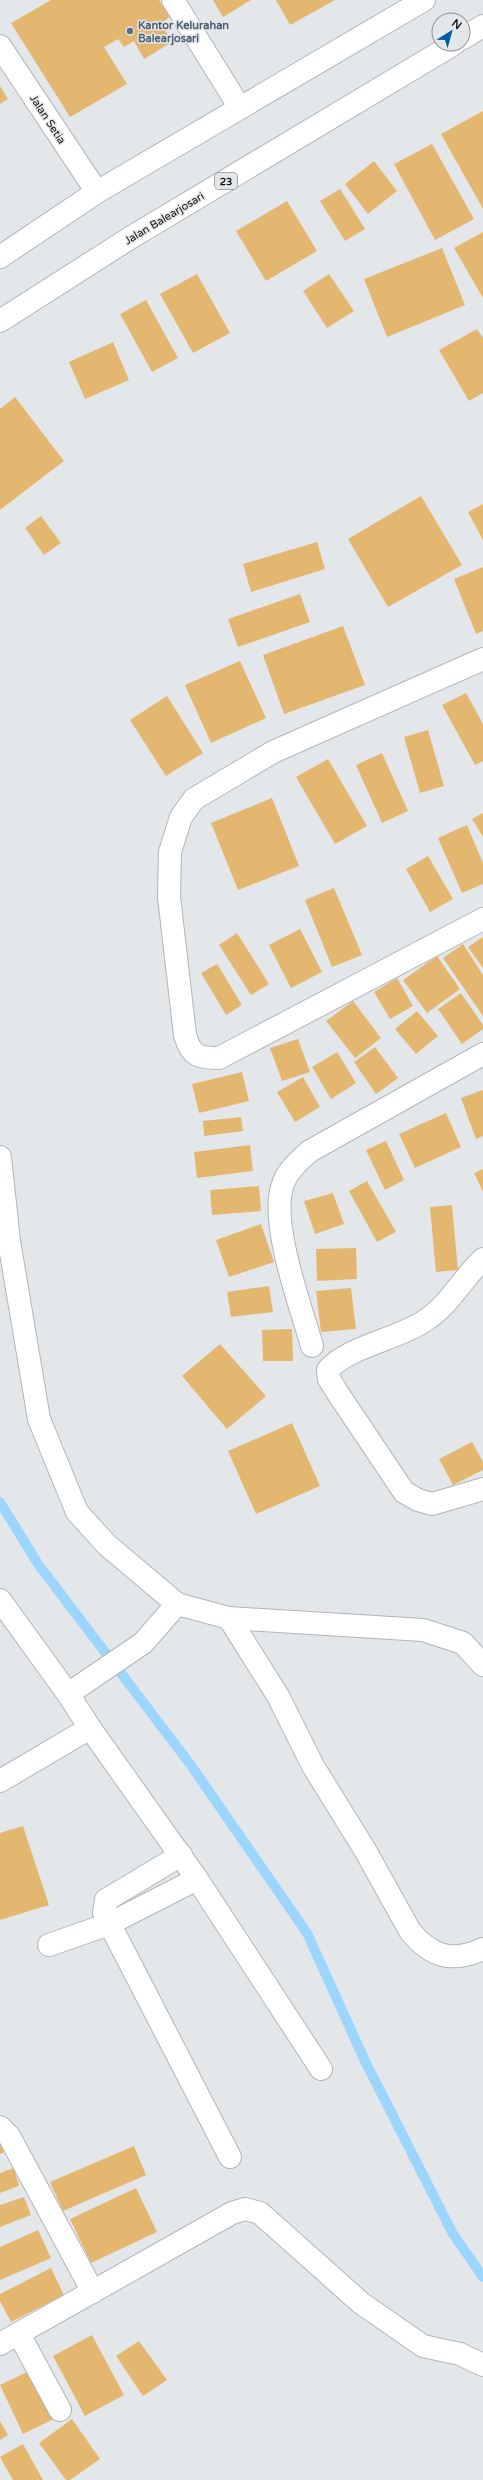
<svg xmlns="http://www.w3.org/2000/svg" width="483" height="2480" font-family="'Varela Round',sans-serif">
  <style>
    .lines { fill: none; stroke-linecap: round; stroke-linejoin: round }
    .stream { stroke: #9cd5fe; stroke-width: 10 }
    .building { fill: #e4b770 }
    .minor-casing { stroke: #b2b5b8; stroke-width: 24 }
    .highway-casing { stroke: #b2b5b8; stroke-width: 24 }
    .minor { stroke: #fff; stroke-width: 22 }
    .highway { stroke: #fff; stroke-width: 22 }
    .service-dot { fill: #5c6f8a; stroke: #e4e7ea; stroke-width: 1.5 }
    .labels { text-anchor: middle; stroke-width: 3; stroke-linejoin: round; paint-order: stroke }
    .shield { fill: #e4e7ea; stroke: #515354; stroke-width: 1 }
    .shield-label { font-size: 10px; font-weight: bold; fill: #121314 }
    .service-label { font-size: 11px; font-weight: bold; fill: #4e5e75; stroke: #e4e7ea; text-anchor: start }
    .street-label { font-size: 11px; fill: #121314; stroke: #e4e7ea }
  </style>
  <rect width="100%" height="100%" fill="#e4e7ea"/>
  <g class="lines">
    <!-- stream -->
    <polyline class="stream" points="0,1502 38,1564 190,1764 307,1933 365,2061 453,2234 483,2277"/>
  </g>
  <!-- building -->
  <g class="building">
    <polygon points="51,0 159,0 170,17 161,23 172,42 144,59 134,41 124,47 118,39 104,47 127,84 70,117 11,23"/>
    <polygon points="213,0 251,0 223,17"/>
    <polygon points="276,0 335,0 290,25"/>
    <polygon points="0,86 8,99 0,104"/>
    <polygon points="483,111 483,209 441,134"/>
    <polygon points="432,144 474,219 435,240 394,164"/>
    <polygon points="374,161 397,191 368,214 345,184"/>
    <polygon points="340,189 365,229 345,241 320,201"/>
    <polygon points="287,201 317,251 266,281 236,231"/>
    <polygon points="483,232 483,298 454,248"/>
    <polygon points="442,248 465,305 387,337 364,279"/>
    <polygon points="197,274 230,333 193,353 160,294"/>
    <polygon points="329,274 354,311 327,328 303,291"/>
    <polygon points="146,300 178,358 152,372 120,314"/>
    <polygon points="477,329 483,338 483,393 469,401 439,350"/>
    <polygon points="113,342 129,380 85,399 69,362"/>
    <polygon points="15,397 64,461 0,510 0,409"/>
    <polygon points="421,496 462,565 388,607 348,539"/>
    <polygon points="483,504 483,540 468,512"/>
    <polygon points="41,516 61,543 44,555 25,528"/>
    <polygon points="317,542 325,569 251,592 243,564"/>
    <polygon points="483,567 483,631 476,634 454,579"/>
    <polygon points="300,594 310,622 238,647 228,619"/>
    <polygon points="343,626 365,685 284,714 263,655"/>
    <polygon points="240,661 266,718 211,743 185,685"/>
    <polygon points="466,693 483,724 483,761 475,765 442,705"/>
    <polygon points="167,696 203,753 166,776 130,720"/>
    <polygon points="428,730 444,786 420,793 404,737"/>
    <polygon points="382,753 408,811 382,823 356,765"/>
    <polygon points="328,759 367,826 335,844 296,777"/>
    <polygon points="272,798 299,866 238,890 211,823"/>
    <polygon points="483,813 483,837 472,819"/>
    <polygon points="467,825 483,863 483,884 462,893 438,838"/>
    <polygon points="428,856 453,899 430,912 406,869"/>
    <polygon points="334,888 362,955 332,967 305,900"/>
    <polygon points="300,929 322,972 291,988 269,945"/>
    <polygon points="237,933 269,984 251,995 219,945"/>
    <polygon points="483,937 483,968 468,947"/>
    <polygon points="463,944 483,975 483,1016 443,958"/>
    <polygon points="437,956 460,989 427,1013 403,980"/>
    <polygon points="217,964 242,1005 226,1015 201,973"/>
    <polygon points="397,978 413,1006 390,1019 374,992"/>
    <polygon points="461,993 483,1025 483,1029 462,1044 438,1009"/>
    <polygon points="353,1001 381,1038 355,1058 326,1021"/>
    <polygon points="417,1011 438,1036 416,1054 395,1029"/>
    <polygon points="298,1039 310,1072 282,1081 270,1048"/>
    <polygon points="375,1047 398,1078 376,1094 354,1062"/>
    <polygon points="337,1052 356,1083 331,1099 312,1067"/>
    <polygon points="242,1072 249,1101 199,1113 192,1084"/>
    <polygon points="303,1077 320,1107 295,1122 277,1092"/>
    <polygon points="483,1090 483,1136 476,1139 461,1098"/>
    <polygon points="446,1113 461,1147 415,1168 399,1134"/>
    <polygon points="241,1117 243,1131 204,1136 203,1121"/>
    <polygon points="386,1141 404,1180 385,1190 366,1150"/>
    <polygon points="250,1145 253,1171 197,1178 194,1152"/>
    <polygon points="483,1169 483,1192 474,1173"/>
    <polygon points="367,1181 396,1232 377,1242 349,1191"/>
    <polygon points="259,1186 261,1211 212,1215 210,1190"/>
    <polygon points="333,1193 344,1224 315,1234 304,1201"/>
    <polygon points="452,1205 458,1270 436,1272 430,1207"/>
    <polygon points="261,1224 274,1262 229,1277 216,1240"/>
    <polygon points="356,1248 357,1279 317,1281 316,1249"/>
    <polygon points="269,1286 273,1312 231,1317 227,1292"/>
    <polygon points="351,1288 356,1329 321,1332 316,1291"/>
    <polygon points="292,1329 293,1361 263,1361 262,1330"/>
    <polygon points="220,1344 266,1396 227,1429 182,1376"/>
    <polygon points="292,1423 320,1486 256,1514 228,1451"/>
    <polygon points="472,1442 483,1462 483,1470 453,1485 439,1459"/>
    <polygon points="23,1826 49,1905 0,1920 0,1833"/>
    <polygon points="0,2131 7,2151 0,2154"/>
    <polygon points="134,2146 146,2175 63,2211 50,2182"/>
    <polygon points="14,2168 19,2186 0,2193 0,2173"/>
    <polygon points="136,2188 157,2232 91,2263 70,2219"/>
    <polygon points="24,2197 31,2215 0,2227 0,2205"/>
    <polygon points="38,2230 51,2258 0,2280 0,2247"/>
    <polygon points="51,2268 64,2295 11,2322 0,2301 0,2294"/>
    <polygon points="92,2335 124,2395 85,2416 53,2356"/>
    <polygon points="139,2341 167,2380 143,2396 116,2356"/>
    <polygon points="31,2370 56,2418 23,2434 0,2385"/>
    <polygon points="72,2419 100,2459 70,2480 66,2480 39,2443"/>
    <polygon points="0,2421 8,2435 0,2440"/>
    <polygon points="23,2444 43,2480 13,2480 0,2457"/>
  </g>
  <g class="lines">
    <defs>
      <g id="minor">
        <polyline points="173,0 240,108"/>
        <polyline points="0,46 97,192"/>
        <path d="M483,659l-210,93 -79,47 -13,18 -11,35 -1,45 16,138c6,21 13,23 34,23l264,-139"/>
        <polyline points="0,1157 9,1241 39,1419 77,1512 107,1545 177,1604 229,1618 423,1630 463,1643 483,1665"/>
        <path d="M483,1259c-20,19 -34,46 -57,61 -27,19 -79,27 -98,50l1,9 8,13 67,100 14,8 14,4 51,-15"/>
        <path d="M312,1346c-11,-39 -43,-124 -29,-162 4,-13 16,-23 27,-33l173,-97"/>
        <polyline points="0,1600 68,1694"/>
        <polyline points="177,1604 143,1643 68,1694 90,1728 197,1879 321,2069"/>
        <path d="M229,1618l49,78 35,70 52,84 45,81c21,26 42,32 73,18"/>
        <polyline points="0,1781 90,1728"/>
        <polyline points="181,1855 106,1900 104,1913 230,2157"/>
        <polyline points="49,1945 109,1924 197,1879"/>
        <polyline points="0,2127 9,2136 93,2292"/>
        <polyline points="19,2334 60,2410"/>
        <polyline points="0,2344 232,2213 245,2209 260,2213 361,2303 423,2346 460,2354 483,2365"/>
      </g>
      <g id="highway">
        <polyline points="463,38 483,26"/>
        <polyline points="0,257 97,192 424,0"/>
        <polyline points="0,321 130,238 454,44"/>
      </g>
    </defs>
    <!-- minor casing -->
    <use href="#minor" class="minor-casing"/>
    <!-- highway casing -->
    <use href="#highway" class="highway-casing"/>
    <!-- minor -->
    <use href="#minor" class="minor"/>
    <!-- highway -->
    <use href="#highway" class="highway"/>
  </g>
  <!-- markers -->
  <circle class="service-dot" cx="130" cy="31" r="4"/>
  <g class="labels">
    <!-- shield labels -->
    <rect class="shield" x="215" y="173" width="22" height="16" rx="3"/>
    <g class="shield-label">
      <text x="226" y="185">23</text>
    </g>
    <!-- service labels -->
    <g class="service-label">
      <text x="138" y="29">Kantor Kelurahan<tspan x="138" dy="13">Balearjosari</tspan></text>
    </g>
    <!-- street labels -->
    <g class="street-label">
      <text transform="translate(48 119) rotate(57)" y="4">Jalan Setia</text>
      <text transform="translate(164 218) rotate(-31)" y="4">Jalan Balearjosari</text>
    </g>
  </g>
  <!-- north arrow -->
  <g transform="translate(451 32) rotate(37)"><circle r="19" fill="#e4e7ea" stroke="#909294"/>
  <path d="M0-3L7 15L0 10L-7 15Z" fill="#015aa7"/>
  <text y="-6" font-size="11" font-weight="bold" text-anchor="middle" fill="#121314">N</text>
  </g>
</svg>
